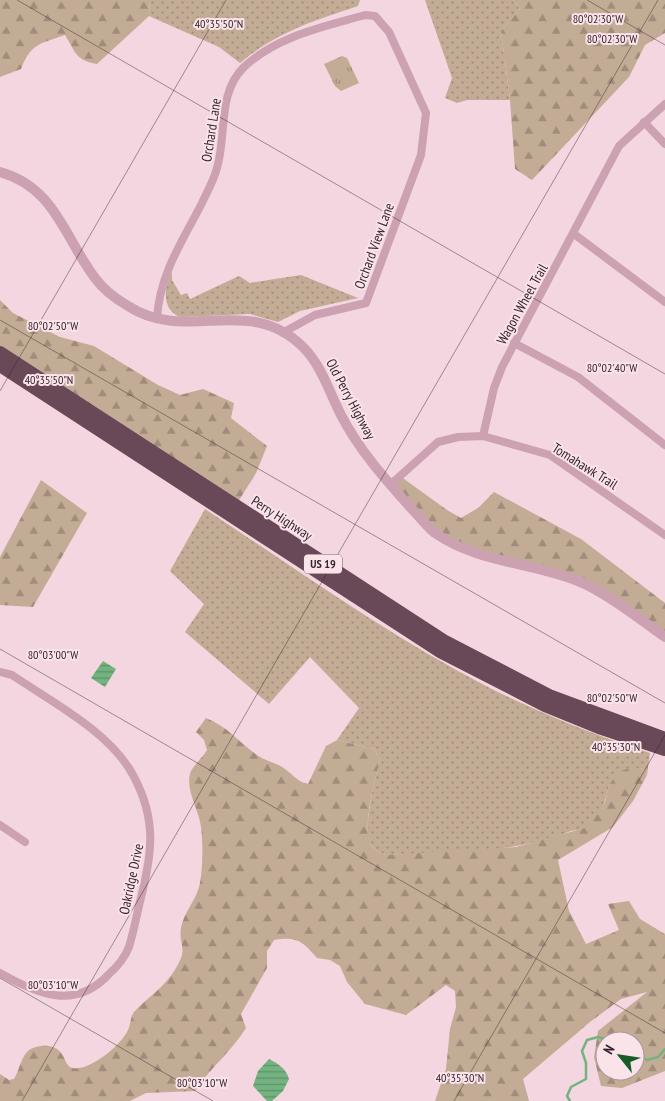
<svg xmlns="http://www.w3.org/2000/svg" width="665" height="1101" font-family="'PT Sans Narrow',sans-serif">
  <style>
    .grass { fill: url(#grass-dots) }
    .forest { fill: url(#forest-firs); fill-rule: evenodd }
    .park { fill: url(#park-tufts) }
    .water { fill: url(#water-rules) }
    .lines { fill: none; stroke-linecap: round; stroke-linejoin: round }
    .stream { stroke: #73b380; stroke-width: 2.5 }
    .minor { stroke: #cca1b2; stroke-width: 8 }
    .tertiary { stroke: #cca1b2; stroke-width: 10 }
    .trunk { stroke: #694858; stroke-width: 14 }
    .ticks { fill: none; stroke: #36252e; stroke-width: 1; stroke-opacity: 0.45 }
    .labels { text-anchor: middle; stroke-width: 4; stroke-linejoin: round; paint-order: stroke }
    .shield { fill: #fbe3ea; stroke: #715e66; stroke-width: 1 }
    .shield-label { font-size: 12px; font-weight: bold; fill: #36252e }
    .street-label { font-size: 14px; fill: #36252e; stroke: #fbe3ea }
    .ticks-label { font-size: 12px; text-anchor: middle; fill: #36252e; stroke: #fbe3ea; stroke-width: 4; stroke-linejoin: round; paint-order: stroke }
  </style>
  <defs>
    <pattern id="grass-dots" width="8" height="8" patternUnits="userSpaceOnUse" patternTransform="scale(1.25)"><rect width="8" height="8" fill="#c3ac95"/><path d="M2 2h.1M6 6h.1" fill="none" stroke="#9f8c7a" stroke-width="1.8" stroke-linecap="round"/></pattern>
    <pattern id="forest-firs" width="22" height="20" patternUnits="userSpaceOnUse" patternTransform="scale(1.25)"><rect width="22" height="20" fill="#c3ac95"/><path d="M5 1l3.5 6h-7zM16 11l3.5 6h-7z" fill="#9f8c7a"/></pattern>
    <pattern id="park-tufts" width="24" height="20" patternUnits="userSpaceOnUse" patternTransform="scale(1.25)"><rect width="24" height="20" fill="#c3ac95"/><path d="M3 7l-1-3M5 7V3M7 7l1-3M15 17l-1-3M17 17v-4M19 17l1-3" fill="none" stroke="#9f8c7a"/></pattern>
    <pattern id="water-rules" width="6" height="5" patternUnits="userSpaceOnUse" patternTransform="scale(1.25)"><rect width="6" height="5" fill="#73b380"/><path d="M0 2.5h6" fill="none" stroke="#5f9169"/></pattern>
  </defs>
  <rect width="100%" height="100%" fill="#f3d6df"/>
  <!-- grass -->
  <g class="grass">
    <path d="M150,0h210l-2,6c-45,15 -81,26 -118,57l-21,-16 -70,-31z"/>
    <polygon points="425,0 513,0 520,9 501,31 510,100 467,100 457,103 445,98 452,78"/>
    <path d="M172,272v8l9,15 6,-2 3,6 49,-23 11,7 51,-8 57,23 -58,13 -22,11 -28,-8 -70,3c-19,-8 -16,-30 -8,-45z"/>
    <path d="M205,509c93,61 184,127 283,178 52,26 106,48 162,66l-3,22 -6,-7 -32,17c-3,15 -9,34 -24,43 -4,2 -10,2 -14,3 -58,23 -123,21 -185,24 -7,-3 -14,-6 -17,-14 -5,-16 6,-64 11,-81l-6,-11 -37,-9 22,-32 -49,-51 -41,47 -84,-72 19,-28 -34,-33z"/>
  </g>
  <!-- forest -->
  <g class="forest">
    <path d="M0,0h150l-1,16 -52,48c-21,-3 -22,-13 -32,-29 -25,9 -34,8 -44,34l-21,8z"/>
    <polygon points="513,0 665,0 665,33 645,45 629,77 532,180 515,169 510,100 501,31 520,9"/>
    <polygon points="0,300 13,313 60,337 94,346 158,385 180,395 203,389 234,403 231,418 267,446 256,473 238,502 0,346"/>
    <polygon points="400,476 447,510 461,518 478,508 494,492 581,539 665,603 665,637 579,581 453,545 390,485"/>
    <polygon points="41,480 87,513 33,607 0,605 0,557"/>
    <path d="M206,718c23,9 34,26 54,39 8,5 18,6 25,12 8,6 13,13 23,15l18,-38 11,-6 37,9 6,11c-5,19 -16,62 -11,80 2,9 10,12 17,15l130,-8 69,-19 13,-14 7,-12 4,-17 10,-13 10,-4h12l6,7 -14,26 -20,26 -55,33 11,51 17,33 33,-14 -11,-26 21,-3 11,18 25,15v137l-43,17 -21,-2 -7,-29 4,-26 49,-39 -26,7 -31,23 -67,57 6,22h-94l11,-32 4,-40 6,-22 -1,-16 -9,-6 -40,30 -41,-11 -18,-22 -7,-16 -10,-6 -13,-2c-14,-17 -21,-22 -43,-18l-7,11v17l-26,46 5,14c-14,23 -36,40 -51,63l-49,2 -16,8h-130v-27l9,6 5,-1c5,-8 7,-21 13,-27 7,-8 28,-9 34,1 6,7 4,17 18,15 16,-2 42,-23 49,-38 3,-6 2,-13 6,-18 14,-15 32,-26 42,-44 13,-21 2,-23 5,-40 3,-17 16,-28 19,-45 3,-18 3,-38 1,-56 -2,-18 -17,-38 -10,-56 3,-6 12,-14 16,-21l-3,-10 -8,-8zM605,1041h30v30h-30z"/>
  </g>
  <!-- park -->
  <polygon class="park" points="342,56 347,58 359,83 341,91 335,86 324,64"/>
  <!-- water -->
  <g class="water">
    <polygon points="103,661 116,669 105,687 91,678"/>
    <path d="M269,1059c10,5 17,10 20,20l-6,12 -11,10h-5l-14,-15 5,-15z"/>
  </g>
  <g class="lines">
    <!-- stream -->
    <g class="stream">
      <polyline points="621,1041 631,1041"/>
      <polyline points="635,1045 640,1056 647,1060 658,1057 665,1049"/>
      <polyline points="570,1101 567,1096 571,1087 586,1079 586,1063 582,1051 587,1040 598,1037 611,1041"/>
    </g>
    <!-- minor -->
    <g class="minor">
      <polyline points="644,122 665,144"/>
      <polyline points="574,234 665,302"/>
      <path d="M157,318c3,-45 25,-76 45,-115 5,-11 12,-23 15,-35 10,-33 0,-75 27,-101 33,-31 79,-40 121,-52l10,1 14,16 37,81 -5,42 -55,148 -51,12 -31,17"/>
      <polyline points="514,343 578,377 665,445"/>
      <polyline points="483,436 494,388 502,367 619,146 665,104"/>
      <polyline points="390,485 438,442 458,437 483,436 550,455 665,535"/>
      <path d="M0,672l12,3c40,27 98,57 121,100 26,48 18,81 6,131 -3,13 -6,28 -10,41 -4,10 -12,20 -20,27 -34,37 -72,20 -109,-1"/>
      <polyline points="0,825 25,842"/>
    </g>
    <!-- tertiary -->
    <path class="tertiary" d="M0,172c55,15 64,65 95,106 8,11 21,21 33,28 59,38 120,-13 175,41 19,19 26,45 38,68 18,35 44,64 70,93 8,8 15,18 24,25 43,30 96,29 143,48 26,10 63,39 87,56"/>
    <!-- trunk -->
    <g class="trunk">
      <polyline points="0,353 445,642 549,696 665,739"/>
      <polyline points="0,365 440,651 545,705 599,727 665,749"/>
    </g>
  </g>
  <!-- ticks -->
  <path class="ticks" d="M17,0l648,374M587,0l78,45M0,320l665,383M0,391l226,-391M0,649l665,384M0,978l213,123M22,1101l636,-1101M454,1101l211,-366"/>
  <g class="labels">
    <!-- shield labels -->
    <rect class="shield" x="304" y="554.5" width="38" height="19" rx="4"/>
    <g class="shield-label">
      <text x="323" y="568">US 19</text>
    </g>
    <!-- street labels -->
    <g class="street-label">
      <text transform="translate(211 130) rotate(-81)" y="5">Orchard Lane</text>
      <text transform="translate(374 246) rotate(-70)" y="5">Orchard View Lane</text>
      <text transform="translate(522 304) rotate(-61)" y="5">Wagon Wheel Trail</text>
      <text transform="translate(351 399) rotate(62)" y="5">Old Perry Highway</text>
      <text transform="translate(585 466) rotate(32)" y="5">Tomahawk Trail</text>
      <text transform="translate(282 518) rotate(33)" y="5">Perry Highway</text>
      <text transform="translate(131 879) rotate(-78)" y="5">Oakridge Drive</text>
    </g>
  </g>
  <g class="ticks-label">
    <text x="598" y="23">80°02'30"W</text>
    <text x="219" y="28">40°35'50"N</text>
    <text x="612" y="43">80°02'30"W</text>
    <text x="53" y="330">80°02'50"W</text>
    <text x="612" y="372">80°02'40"W</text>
    <text x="49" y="384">40°35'50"N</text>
    <text x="53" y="659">80°03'00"W</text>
    <text x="612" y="702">80°02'50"W</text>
    <text x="616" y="751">40°35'30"N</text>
    <text x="53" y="989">80°03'10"W</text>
    <text x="460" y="1082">40°35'30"N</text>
    <text x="202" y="1087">80°03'10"W</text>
  </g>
  <!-- north arrow -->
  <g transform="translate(620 1056) rotate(300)"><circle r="24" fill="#fbe3ea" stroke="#ac979f"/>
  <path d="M0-4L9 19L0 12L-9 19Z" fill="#175b26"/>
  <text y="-8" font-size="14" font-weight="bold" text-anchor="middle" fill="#36252e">N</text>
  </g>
</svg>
